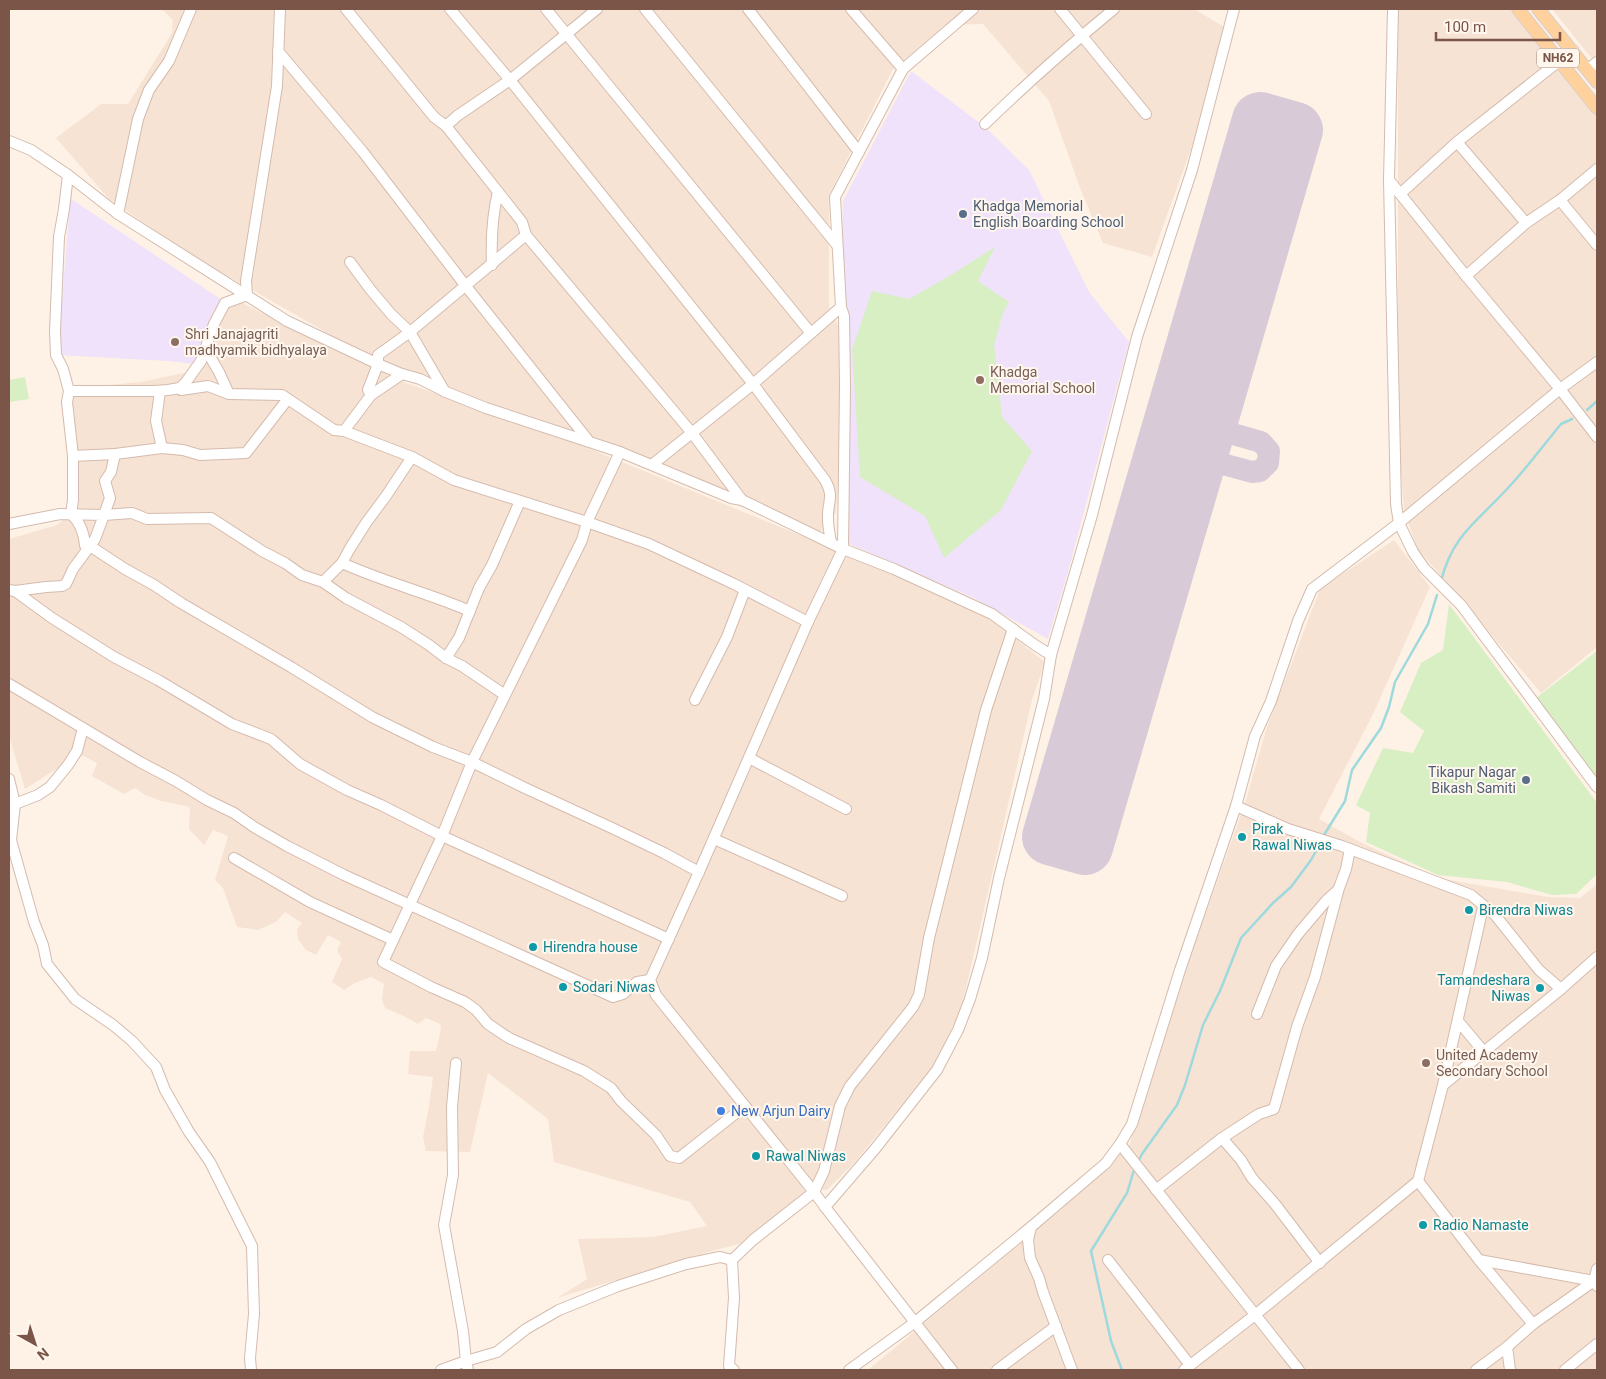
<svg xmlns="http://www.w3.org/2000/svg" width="1606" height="1379" font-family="Roboto,sans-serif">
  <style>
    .residential { fill: #f7e3d4 }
    .education { fill: #f0e2fb }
    .green { fill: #d8eec3 }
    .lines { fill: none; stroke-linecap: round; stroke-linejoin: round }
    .stream { stroke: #9dd9dd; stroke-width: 2.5 }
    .taxiway { stroke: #d9cad8; stroke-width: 22 }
    .runway { stroke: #d9cad8; stroke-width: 56 }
    .minor-casing { stroke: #d4bbad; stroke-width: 12 }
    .major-casing { stroke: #dacfcc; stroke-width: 14 }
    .minor { stroke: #fff; stroke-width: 10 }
    .major { stroke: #ffd19c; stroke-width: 12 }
    .service-dot { fill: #5c6f8a; stroke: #fff7ee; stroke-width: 2 }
    .education-dot { fill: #8d6e63; stroke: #fff7ee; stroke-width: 2 }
    .culture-dot { fill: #0f9aa8; stroke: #fff7ee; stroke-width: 2 }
    .shop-dot { fill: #3f7fe0; stroke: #fff7ee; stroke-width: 2 }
    .labels { text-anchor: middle; stroke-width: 4; stroke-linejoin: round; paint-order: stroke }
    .shield { fill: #fff7ee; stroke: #a2867a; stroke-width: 1 }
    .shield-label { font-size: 12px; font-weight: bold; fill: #7a5548 }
    .service-label { font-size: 14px; fill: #4e5e75; stroke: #fff7ee; text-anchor: start }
    .education-label { font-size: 14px; fill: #785e54; stroke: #fff7ee; text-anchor: start }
    .culture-label { font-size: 14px; fill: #0d838f; stroke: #fff7ee; text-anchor: start }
    .shop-label { font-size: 14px; fill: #366cbe; stroke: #fff7ee; text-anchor: start }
  </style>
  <rect width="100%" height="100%" fill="#fef2e6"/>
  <!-- residential -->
  <g class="residential">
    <polygon points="162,9 1194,9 1233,32 1152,257 1103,243 1080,188 1049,101 983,24 945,25 893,69 829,195 829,306 838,326 841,417 836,513 820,532 634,454 482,400 357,350 191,255 109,199 56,138 101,104 128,104 172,33 173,20"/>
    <polygon points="1398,9 1522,9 1597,101 1597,647 1541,693 1417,548 1404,511 1398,432"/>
    <polygon points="1552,9 1597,9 1597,65"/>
    <polygon points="240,302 403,382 564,438 887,571 988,618 1045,662 1032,700 962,1006 936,1063 854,1163 827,1190 808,1189 742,1243 705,1253 557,1298 587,1279 578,1239 653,1237 707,1226 690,1202 554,1162 548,1119 488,1073 470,1152 426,1151 423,1137 429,1106 433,1077 408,1074 410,1051 436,1051 441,1029 440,1024 426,1018 418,1024 406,1017 385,1008 382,999 384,984 371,977 355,983 344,990 332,982 342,959 337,950 341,942 328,935 316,955 306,950 298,939 297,929 302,923 285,912 276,922 258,930 237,927 223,888 215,880 228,836 213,830 204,845 189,829 190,807 161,801 145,795 135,788 124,794 92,776 97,763 80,754 25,789 9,736 9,539 57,525 77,508 72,419 73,388 141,382 202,369 214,335 230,304"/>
    <polygon points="1394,540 1430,587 1374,712 1319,819 1360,842 1438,878 1548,897 1580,898 1597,884 1597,1370 868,1370 1062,1209 1129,1146 1157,1052 1246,800 1266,730 1320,589"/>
  </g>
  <!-- education -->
  <g class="education">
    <polygon points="911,71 985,127 1029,170 1089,292 1129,342 1068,572 1048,639 974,598 840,540 842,242 843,201"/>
    <polygon points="70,198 222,300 194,364 168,361 58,355"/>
  </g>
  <!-- green -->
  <g class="green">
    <polygon points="995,247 978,281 1009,302 1003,313 994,345 1002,417 1032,451 1001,510 944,558 925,516 860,477 852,350 872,291 909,299 951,275"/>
    <polygon points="25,377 29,399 9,402 9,380"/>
    <polygon points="1449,604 1597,803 1597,874 1576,894 1552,895 1507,882 1438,875 1366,842 1370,813 1356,805 1383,748 1413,753 1424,731 1400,712 1421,663 1443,650"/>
    <polygon points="1597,651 1597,778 1536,698"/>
  </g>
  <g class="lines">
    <!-- stream -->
    <g class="stream">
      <polyline points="1587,410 1597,401"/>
      <path d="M1441,581c12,-47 36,-59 66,-92 19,-20 36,-43 54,-65l11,-5"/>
      <polyline points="1324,835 1345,801 1352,770 1381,728 1389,707 1395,682 1428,624 1437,595"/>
      <polyline points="1138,1162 1142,1154 1177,1105 1185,1085 1203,1025 1220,991 1241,938 1273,903 1291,887 1311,860 1320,844"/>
      <polyline points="1122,1370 1111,1341 1091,1251 1127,1193 1134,1170"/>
    </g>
    <!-- taxiway -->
    <polyline class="taxiway" points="1182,453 1252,472 1260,471 1268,463 1269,451 1261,442 1191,422"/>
    <!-- runway -->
    <polygon class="runway" points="1260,120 1295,130 1085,847 1050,837"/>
    <defs>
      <g id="minor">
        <polyline points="346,9 434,117 446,126"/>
        <path d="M450,9l60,71 243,304 72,96c10,18 2,21 3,39 0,8 2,16 3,24"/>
        <polyline points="546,9 810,332"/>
        <polyline points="645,9 837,245"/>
        <polyline points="748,9 859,152"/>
        <polyline points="851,9 903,69"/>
        <polyline points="1060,9 1146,114"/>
        <polyline points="1393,9 1389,180 1396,504 1399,523 1413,552 1424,568 1461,605 1597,787"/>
        <polyline points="278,51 363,152 465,285 588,440"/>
        <polyline points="1587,70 1597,62"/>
        <path d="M985,124c41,-40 84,-78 129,-115"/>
        <polyline points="9,141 31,150 68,175 118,214 287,321 378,364 402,374 420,379 446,392 486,408 620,452 731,498 742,500 843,549 894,569 992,614 1035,645 1051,655"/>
        <polyline points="1457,142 1526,223"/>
        <polyline points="68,175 64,209 59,237 55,331 56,355 63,369 69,391 67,402 73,456 73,500 71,514"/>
        <polyline points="1389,180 1466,276 1560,389 1597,437"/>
        <polyline points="1400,194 1457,142 1573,50"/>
        <polyline points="1560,200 1597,245"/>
        <polyline points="118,214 138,119 149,90 169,61 191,9"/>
        <polyline points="526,235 692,433 742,500"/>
        <polyline points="350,262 370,289 391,314 410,332 445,392"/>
        <path d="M492,265c-1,-24 0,-49 6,-73"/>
        <polyline points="1466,276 1526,223 1560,200 1597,169"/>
        <polyline points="841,307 844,316 845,386 843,549 808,622 699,872 650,980 656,995 814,1192 825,1207 952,1370"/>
        <polyline points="206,350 219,372 229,394 282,395 334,430 344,431 412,457 454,480 587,522 582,540 472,762 442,836 383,962 431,987 465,1002 476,1010 488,1024 509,1038 584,1071 611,1088 621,1101 656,1135 670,1156 679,1158 745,1106"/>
        <polyline points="180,388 181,390 208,386 229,394"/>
        <polyline points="69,391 154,391 168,390 180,388 186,382 201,361 214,324 225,303 247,295 246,281 277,86 280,9"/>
        <polyline points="160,391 156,421 162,448 183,450 200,455 246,453 287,400"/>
        <polyline points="371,395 402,374"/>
        <polyline points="344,431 371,395 368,390 378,364 378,355 410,332 526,235 522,222 446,126 457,116 510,80 597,9"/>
        <polyline points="620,452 587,522 649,544 734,584 808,622"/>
        <polyline points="115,454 111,472 105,481 110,498 104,515 132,513 147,519 211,518 262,551 285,563 302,575 323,582 342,563 349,550 366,523 386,496 412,457"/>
        <polyline points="73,456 115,454 162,448"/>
        <polyline points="653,464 753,384 841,307 835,197 903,69 973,9"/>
        <path d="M71,514c9,8 13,19 14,31l5,1 35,23 29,16 27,18 110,64 81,50 61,30 39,15 53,26 87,40 52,25 35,19"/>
        <polyline points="9,524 60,514 104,515 95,539 73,569 66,584 62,586 46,587 15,591"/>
        <path d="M342,563c42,19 86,30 128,48"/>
        <polyline points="323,582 346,598 401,627 429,645 446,658 462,666 505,695"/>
        <polyline points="9,590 15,591 52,618 114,657 158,680 232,724 271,739 300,764 347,790 381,805 442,836 669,939"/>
        <polyline points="446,658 459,638 479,588 492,565 520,501"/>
        <polyline points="9,684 140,762 176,781 207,800 234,813 254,827 287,846 344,875 613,997 623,994 637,982 650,980"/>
        <polyline points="695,700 727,637 745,590"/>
        <polyline points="749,758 846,809"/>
        <polyline points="9,779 15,804 38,795 50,787 68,765 77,751 83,728"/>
        <polyline points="15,804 11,840 34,922 43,945 47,964 75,999 113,1025 132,1041 156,1067 165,1090 189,1132 210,1162 252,1246 254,1314 250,1358 251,1370"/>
        <polyline points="1236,806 1288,829 1342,846 1471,895 1495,915 1539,970 1561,989"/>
        <polyline points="714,839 842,896"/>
        <polyline points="234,858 310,902 393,940"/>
        <polyline points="1257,1014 1276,966 1298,934 1326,901 1338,890"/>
        <polyline points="1458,1021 1484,1052"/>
        <polyline points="1443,1085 1561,989 1597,957"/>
        <polyline points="1222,1138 1241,1160 1252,1178 1275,1204 1320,1263"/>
        <polyline points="1120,1144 1299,1370"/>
        <polyline points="1418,1181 1479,1260 1533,1324"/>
        <polyline points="1156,1190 1222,1138 1259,1114 1274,1109 1297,1027 1315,977 1339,888 1346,869 1350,849"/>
        <polyline points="825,1207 875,1149 937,1070 958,1030 970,999 982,958 999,878 1044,699 1051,655 1092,515 1137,337 1192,170 1234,9"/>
        <polyline points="1031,1227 1028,1240 1030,1258 1039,1278 1043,1292 1072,1370"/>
        <polyline points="1108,1260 1190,1365"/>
        <polyline points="1479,1260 1594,1281"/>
        <polyline points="1597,1269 1594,1281 1597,1286"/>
        <polyline points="1507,1347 1510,1370"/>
        <polyline points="441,1370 466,1361 463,1331 444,1225 453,1175 452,1107 456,1063"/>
        <polyline points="468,1370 466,1361 497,1352 526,1329 559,1310 618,1286 686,1264 720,1257 732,1260"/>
        <polyline points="734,1370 729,1366 734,1298 732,1260 753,1240 814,1192 824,1171 840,1106 850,1086 913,1007 919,995 929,938 986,710 1013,629"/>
        <polyline points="849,1370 914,1323 1031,1227 1106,1163 1120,1144 1132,1124 1180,970 1236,806 1255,736 1271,701 1298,621 1312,589 1399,523 1560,389 1597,362"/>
        <polyline points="997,1370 1056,1326"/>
        <polyline points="1184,1370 1255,1315 1418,1181 1443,1085 1483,907"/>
        <polyline points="1476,1370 1507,1347 1533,1324 1594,1281"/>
        <polyline points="1565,1370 1597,1344"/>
      </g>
      <g id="major">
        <polyline points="1518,9 1597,108"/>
        <polyline points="1538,9 1597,82"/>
      </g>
    </defs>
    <!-- minor casing -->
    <use href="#minor" class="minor-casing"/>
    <!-- major casing -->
    <use href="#major" class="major-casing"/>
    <!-- minor -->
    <use href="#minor" class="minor"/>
    <!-- major -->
    <use href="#major" class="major"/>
  </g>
  <!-- markers -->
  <g class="service-dot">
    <circle cx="963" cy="214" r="5"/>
    <circle cx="1526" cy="780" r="5"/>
  </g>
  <g class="education-dot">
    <circle cx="175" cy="342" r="5"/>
    <circle cx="980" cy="380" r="5"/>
    <circle cx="1426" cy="1063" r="5"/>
  </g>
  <g class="culture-dot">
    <circle cx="1242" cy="837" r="5"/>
    <circle cx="1469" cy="910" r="5"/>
    <circle cx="533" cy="947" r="5"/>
    <circle cx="563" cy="987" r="5"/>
    <circle cx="1540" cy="988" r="5"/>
    <circle cx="756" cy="1156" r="5"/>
    <circle cx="1423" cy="1225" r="5"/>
  </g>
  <circle class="shop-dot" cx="721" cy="1111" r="5"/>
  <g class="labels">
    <!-- shield labels -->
    <rect class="shield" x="1537" y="48.5" width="42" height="19" rx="4"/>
    <g class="shield-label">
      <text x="1558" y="62">NH62</text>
    </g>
    <!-- service labels -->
    <g class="service-label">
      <text x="973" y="211">Khadga Memorial<tspan x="973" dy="16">English Boarding School</tspan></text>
      <text x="1516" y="777" text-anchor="end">Tikapur Nagar<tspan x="1516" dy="16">Bikash Samiti</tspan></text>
    </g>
    <!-- education labels -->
    <g class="education-label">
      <text x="185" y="339">Shri Janajagriti<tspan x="185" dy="16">madhyamik bidhyalaya</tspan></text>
      <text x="990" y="377">Khadga<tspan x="990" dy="16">Memorial School</tspan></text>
      <text x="1436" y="1060">United Academy<tspan x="1436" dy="16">Secondary School</tspan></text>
    </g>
    <!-- culture labels -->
    <g class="culture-label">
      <text x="1252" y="834">Pirak<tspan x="1252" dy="16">Rawal Niwas</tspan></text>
      <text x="1479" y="915">Birendra Niwas</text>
      <text x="543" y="952">Hirendra house</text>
      <text x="1530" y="985" text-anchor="end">Tamandeshara<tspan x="1530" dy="16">Niwas</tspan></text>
      <text x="573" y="992">Sodari Niwas</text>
      <text x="766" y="1161">Rawal Niwas</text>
      <text x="1433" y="1230">Radio Namaste</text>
    </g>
    <!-- shop labels -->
    <g class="shop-label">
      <text x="731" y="1116">New Arjun Dairy</text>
    </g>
  </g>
  <!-- border -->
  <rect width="1606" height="1379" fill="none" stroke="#7a5548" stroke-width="20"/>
  <!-- north arrow -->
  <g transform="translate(35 1344) rotate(141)" stroke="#fff7ee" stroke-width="4" paint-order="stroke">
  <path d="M0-4L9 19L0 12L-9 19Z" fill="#7a5548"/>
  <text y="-8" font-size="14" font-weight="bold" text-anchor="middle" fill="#7a5548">N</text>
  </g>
  <!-- scale -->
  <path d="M1436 32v8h124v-8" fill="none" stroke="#7a5548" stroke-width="2.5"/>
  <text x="1444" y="32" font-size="15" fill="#7a5548" stroke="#fff7ee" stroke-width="4" paint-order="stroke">100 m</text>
</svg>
